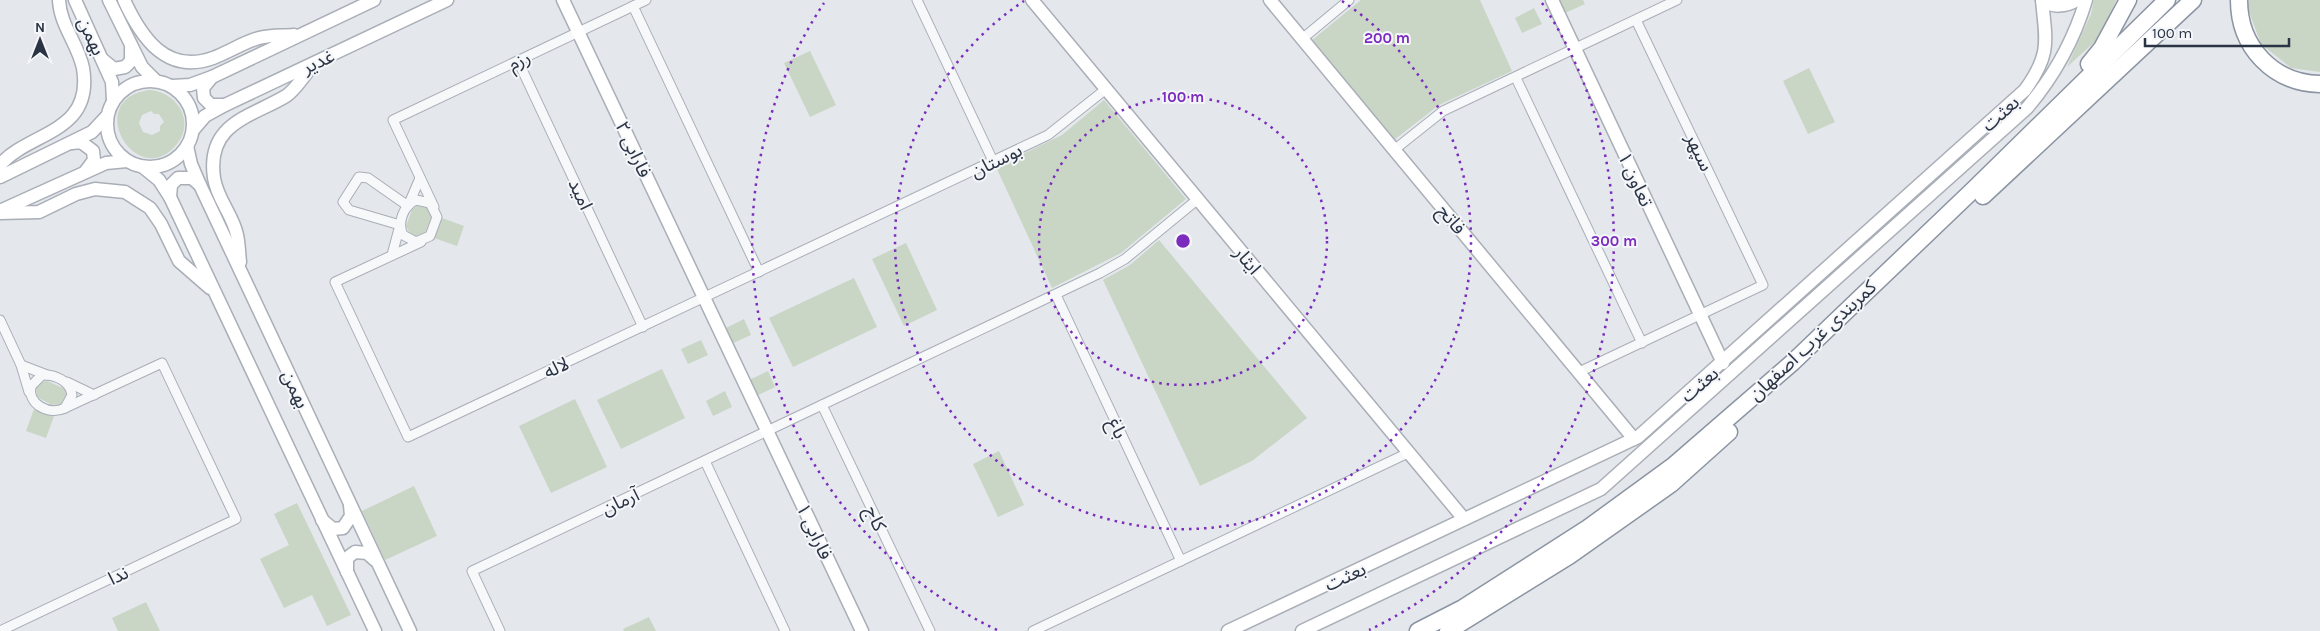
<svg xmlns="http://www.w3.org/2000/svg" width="2320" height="631" font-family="Karla,'Noto Sans Arabic',sans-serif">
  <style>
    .green { fill: #c9d6c5; fill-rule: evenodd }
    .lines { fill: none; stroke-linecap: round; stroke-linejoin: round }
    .street-casing { stroke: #a9aeb7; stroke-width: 11 }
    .secondary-casing { stroke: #a9aeb7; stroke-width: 15 }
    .highway-casing { stroke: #8b94a3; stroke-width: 19 }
    .street { stroke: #f7f8fa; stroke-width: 9 }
    .secondary { stroke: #fff; stroke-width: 12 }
    .highway { stroke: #fff; stroke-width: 16 }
    .ring { fill: none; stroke: #7b2cbf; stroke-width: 2.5; stroke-dasharray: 2.5 5 }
    .labels { text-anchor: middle; stroke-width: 4; stroke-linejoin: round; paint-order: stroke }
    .street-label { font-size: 19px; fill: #2b3445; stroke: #f4f6f9 }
    .centre { fill: #7b2cbf; stroke: #f4f6f9; stroke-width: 2.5 }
    .ring-label { font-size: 15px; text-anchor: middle; font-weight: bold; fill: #7b2cbf; stroke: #f4f6f9; stroke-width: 4; stroke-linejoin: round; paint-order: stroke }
  </style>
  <rect width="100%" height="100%" fill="#e4e7ec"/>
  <!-- green -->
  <g class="green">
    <polygon points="1361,0 1480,0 1512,71 1439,105 1394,140 1311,41"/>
    <polygon points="1559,0 1583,0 1585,4 1565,13"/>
    <polygon points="2094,0 2116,0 2101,36 2067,67 2091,14"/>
    <polygon points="2249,0 2320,0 2320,72 2291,68 2261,44 2247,6"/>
    <polygon points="1534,8 1542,24 1522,33 1515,18"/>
    <polygon points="810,51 836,105 810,117 784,63"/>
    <polygon points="1809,68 1835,122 1808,134 1783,81"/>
    <path d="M149,90c27,1 47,31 28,54 -39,49 -96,-44 -28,-54zM151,111l3,3h5l5,8 -4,4v5l-8,4 -9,-3 -4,-9 3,-8z"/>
    <polygon points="1104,100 1186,199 1121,253 1052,288 996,167 1062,135"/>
    <polygon points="417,206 427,208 431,217 425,233 416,237 410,234 406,226 412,210"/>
    <polygon points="442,218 464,226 457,246 434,238"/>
    <polygon points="1159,240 1307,418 1252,461 1200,486 1103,280 1130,265"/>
    <polygon points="906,243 937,310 904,326 872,259"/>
    <polygon points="854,278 877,327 793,367 769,318"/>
    <polygon points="744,319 751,335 731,344 724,329"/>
    <polygon points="701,340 708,355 688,364 681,349"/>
    <polygon points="662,369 685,418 621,449 597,400"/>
    <polygon points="768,371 775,387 756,396 749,380"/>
    <polygon points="47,381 65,389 67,395 62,404 52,405 37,397 36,388 40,382"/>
    <polygon points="725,391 732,407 713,416 706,401"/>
    <polygon points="575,399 607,467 551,493 519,426"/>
    <polygon points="34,409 54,416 46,438 26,431"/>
    <polygon points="999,451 1024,505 998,517 973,464"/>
    <polygon points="414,486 437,536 385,560 362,511"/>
    <polygon points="297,503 351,615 327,626 312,595 284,608 260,559 289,545 274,514"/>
    <polygon points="146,602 160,631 118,631 112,618"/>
    <polygon points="649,617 656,631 624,631 623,629"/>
  </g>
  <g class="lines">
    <defs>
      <g id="street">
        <polyline points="917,0 993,161"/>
        <polyline points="633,6 759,272"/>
        <polyline points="1302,39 1349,0"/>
        <polyline points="518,61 643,327"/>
        <polyline points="1516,78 1642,343"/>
        <polyline points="1394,150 1443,111 1677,0"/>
        <path d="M416,200l14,3 7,14 -7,19 -14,6 -13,-7c-6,-12 0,-29 13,-35z"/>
        <polyline points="434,207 393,120 646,0"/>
        <polyline points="421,242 335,282 408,437 1048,135 1106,89"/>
        <polyline points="392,255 400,225 349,210 343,202 359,177 368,178 408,206 420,178"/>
        <polyline points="1056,295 1181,561"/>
        <polyline points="0,320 21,365 29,392"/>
        <polyline points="21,365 47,375"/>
        <polyline points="1579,372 1763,285 1636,20"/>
        <path d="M42,375c13,-1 28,6 30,20l-7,13c-16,8 -38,-4 -34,-22z"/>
        <polyline points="67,382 94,395"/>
        <polyline points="822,405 930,631"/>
        <polyline points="705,461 785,631"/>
        <polyline points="0,631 236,519 162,363 65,408"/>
        <polyline points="500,631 472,571 1100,273 1125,259 1198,199"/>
        <polyline points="1033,631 1408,453"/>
      </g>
      <g id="secondary">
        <polyline points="75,0 112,82 113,101"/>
        <polyline points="109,0 142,67 156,81"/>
        <path d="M124,0c17,37 42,75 89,58 16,-6 31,-16 46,-20 11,-3 24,-2 35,-3"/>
        <polyline points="563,0 862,631"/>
        <polyline points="1032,0 1464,519"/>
        <polyline points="1270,0 1634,439"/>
        <polyline points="1552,0 1723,363"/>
        <path d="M2042,0c10,8 24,7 35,0"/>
        <polyline points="103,60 114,69 125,67 131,61 131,48"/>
        <polyline points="212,77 203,88 204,98 211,105 225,105"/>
        <circle cx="150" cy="124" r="43"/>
        <polyline points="172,86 190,85 212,77 374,0"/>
        <polyline points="193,130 205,116 225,105 447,0"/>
        <polyline points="72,143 81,142 93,151 94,160 85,172"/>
        <polyline points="187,146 191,164 200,185 410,631"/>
        <path d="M0,165c29,-34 94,-31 83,-97 -5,-24 -23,-43 -24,-68"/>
        <polyline points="143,167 159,180 170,197 375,631"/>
        <polyline points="0,177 92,132 106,117"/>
        <polyline points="170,197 171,185 178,178 192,178 200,185"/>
        <polyline points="2,210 106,163 127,161"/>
        <polyline points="0,213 39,212 76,194 95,189 125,192 150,208 161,224 179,261 210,288"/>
        <path d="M240,262c-1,-9 -1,-18 -3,-27 -4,-20 -20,-36 -23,-57 -8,-55 37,-61 72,-82 9,-6 18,-20 25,-29"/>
        <polyline points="322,520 333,529 343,528 351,516 350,505"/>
        <polyline points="347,572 347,558 355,552 367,553 375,560"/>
        <path d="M1228,631l410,-194 387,-347c26,-36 21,-48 17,-90"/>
        <path d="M1302,631l299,-142 426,-381c27,-32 47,-68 59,-108"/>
      </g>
      <g id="highway">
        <path d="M2239,0c0,47 34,83 81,84"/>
        <polyline points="2089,64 2102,48 2128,0"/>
        <polyline points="1983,196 2193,0"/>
        <polyline points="1418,631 1463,608 1588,528 1673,466 1793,362 1973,190 2167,0"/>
        <polyline points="1448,631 1569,556 1671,484 1729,432"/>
      </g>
    </defs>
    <!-- street casing -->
    <use href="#street" class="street-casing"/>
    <!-- secondary casing -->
    <use href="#secondary" class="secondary-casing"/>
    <!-- highway casing -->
    <use href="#highway" class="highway-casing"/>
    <!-- street -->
    <use href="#street" class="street"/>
    <!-- secondary -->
    <use href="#secondary" class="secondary"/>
    <!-- highway -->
    <use href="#highway" class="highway"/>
  </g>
  <!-- distance rings -->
  <g class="ring">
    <circle cx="1183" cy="241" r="144"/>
    <path d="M1342 1A288 288 0 1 1 1024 1"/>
    <path d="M997 630A431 431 0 0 1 824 3M1542 3A431 431 0 0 1 1369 630"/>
  </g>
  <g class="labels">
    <!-- street labels -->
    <g class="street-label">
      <text transform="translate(92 36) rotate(65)" y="7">بهمن</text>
      <text transform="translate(519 60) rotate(-26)" y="7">رزم</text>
      <text transform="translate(318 61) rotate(-25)" y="7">غدیر</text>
      <text transform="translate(2000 113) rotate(-42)" y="7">بعثت</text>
      <text transform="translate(634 149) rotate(65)" y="7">فارابی ۲</text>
      <text transform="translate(1700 152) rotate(65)" y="7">سپهر</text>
      <text transform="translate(996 160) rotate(-26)" y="7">بوستان</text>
      <text transform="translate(1636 179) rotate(65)" y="7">تعاون ۱</text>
      <text transform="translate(581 194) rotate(65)" y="7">امید</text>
      <text transform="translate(1452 219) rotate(50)" y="7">فاتح</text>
      <text transform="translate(1248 260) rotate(50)" y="7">ایثار</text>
      <text transform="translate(1812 340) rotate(-43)" y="7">کمربندی غرب اصفهان</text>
      <text transform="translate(556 367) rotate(-25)" y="7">لاله</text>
      <text transform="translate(1699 384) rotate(-41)" y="7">بعثت</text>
      <text transform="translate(296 389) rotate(65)" y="7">بهمن</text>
      <text transform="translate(1118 428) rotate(65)" y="7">باغ</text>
      <text transform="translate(620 501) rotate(-25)" y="7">آرمان</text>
      <text transform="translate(876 518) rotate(65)" y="7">کاج</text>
      <text transform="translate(815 531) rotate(65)" y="7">فارابی ۱</text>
      <text transform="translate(118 575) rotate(-25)" y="7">ندا</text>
      <text transform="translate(1345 576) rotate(-25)" y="7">بعثت</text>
    </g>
  </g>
  <circle cx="1183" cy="241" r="8" class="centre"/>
  <g class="ring-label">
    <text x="1387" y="43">200 m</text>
    <text x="1183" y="102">100 m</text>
    <text x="1614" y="246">300 m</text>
  </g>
  <!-- north arrow -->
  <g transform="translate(40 40)" stroke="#f4f6f9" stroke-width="4" paint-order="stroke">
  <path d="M0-4L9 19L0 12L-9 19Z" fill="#2b3445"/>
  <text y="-8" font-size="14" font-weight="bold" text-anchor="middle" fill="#2b3445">N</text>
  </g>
  <!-- scale -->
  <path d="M2145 38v8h144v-8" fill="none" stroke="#2b3445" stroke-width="2.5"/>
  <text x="2152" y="38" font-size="15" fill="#2b3445" stroke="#f4f6f9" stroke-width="4" paint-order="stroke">100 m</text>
</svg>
